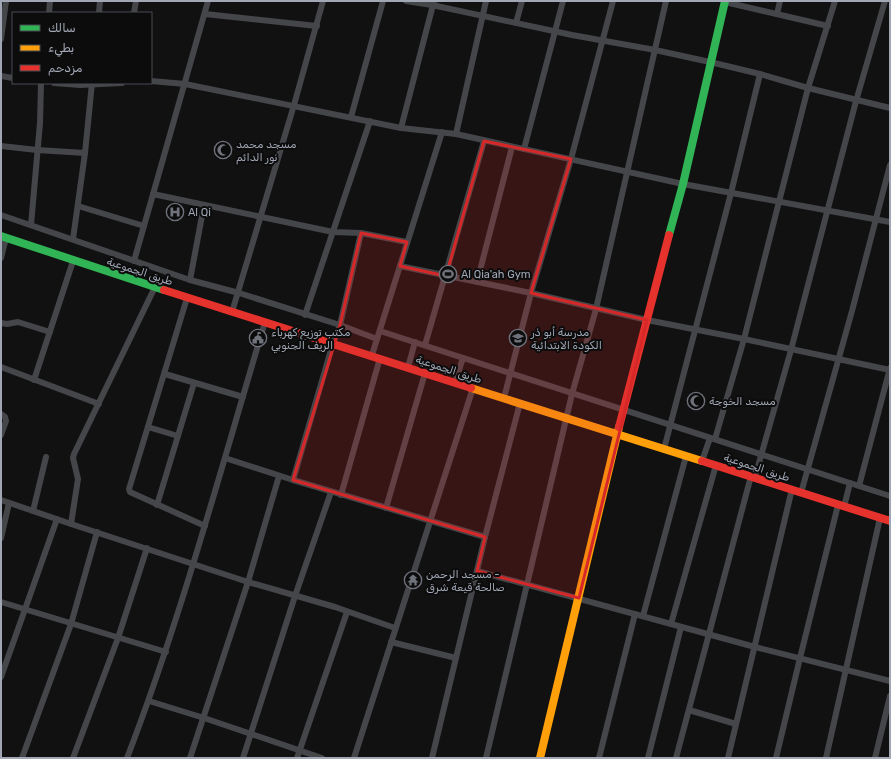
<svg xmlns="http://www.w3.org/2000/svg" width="891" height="759" font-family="Rubik,Cairo,sans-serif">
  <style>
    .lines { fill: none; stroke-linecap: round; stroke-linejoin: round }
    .street { stroke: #45464a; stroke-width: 6 }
    .fast { stroke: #30b455; stroke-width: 8 }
    .slow { stroke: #ff9f0a; stroke-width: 8 }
    .jam { stroke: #e5322d; stroke-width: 8 }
    .marked { fill: #d62828; fill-opacity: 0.2; stroke: #d62828; stroke-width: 3; stroke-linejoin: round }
    .labels { text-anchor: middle; stroke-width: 4; stroke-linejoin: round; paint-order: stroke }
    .poi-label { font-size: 11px; fill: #a1a7b4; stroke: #0c0c0d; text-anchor: start }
    .street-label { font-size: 11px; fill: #a1a7b4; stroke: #0c0c0d }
  </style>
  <rect width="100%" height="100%" fill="#111"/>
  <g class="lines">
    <!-- street -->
    <g class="street">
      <polyline points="406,1 432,5 572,35 655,50 710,62 760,74 808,88 890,108"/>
      <polyline points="725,2 828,26"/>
      <polyline points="49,13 50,1"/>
      <polyline points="99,13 100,1"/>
      <polyline points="134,13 136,1"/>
      <polyline points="205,14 317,26"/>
      <polyline points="777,14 780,1"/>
      <polyline points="516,23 522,1"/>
      <polyline points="1,39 6,1"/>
      <polyline points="1,76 13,78"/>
      <polyline points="151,81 185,84 401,128 456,134 683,184 890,222"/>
      <polyline points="54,83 80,85 122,83"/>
      <polyline points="351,117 383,1"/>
      <polyline points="401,128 434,1"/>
      <polyline points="456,134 486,1"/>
      <polyline points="1,146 37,150 85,153"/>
      <polyline points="524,149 563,1"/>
      <polyline points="153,194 333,232 361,233 407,242"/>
      <polyline points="78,206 144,226"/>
      <polyline points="1,215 190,280 239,293 340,325 377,339"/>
      <polyline points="31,225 40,123 41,83"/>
      <polyline points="73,239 85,153 92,83"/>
      <polyline points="1,258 6,238"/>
      <polyline points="134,261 208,1"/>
      <polyline points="400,266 531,293 647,320 744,339 890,370"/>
      <polyline points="190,280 204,205"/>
      <polyline points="477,282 512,147"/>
      <polyline points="187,298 129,489 130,492 205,526"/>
      <polyline points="232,312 294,105 323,1"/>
      <polyline points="305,315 370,121"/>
      <polyline points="1,323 7,324 18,322 50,332"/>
      <polyline points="380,331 890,496"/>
      <polyline points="425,345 484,141"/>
      <polyline points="372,355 442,132"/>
      <polyline points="1,367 99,404"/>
      <polyline points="408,367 415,342"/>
      <polyline points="165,374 243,397"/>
      <polyline points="34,380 73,261"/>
      <polyline points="455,382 463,358"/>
      <polyline points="504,398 531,293 571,159 613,1"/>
      <polyline points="1,414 5,417 6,421 1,435"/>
      <polyline points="148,427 178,436"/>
      <polyline points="715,439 744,339 808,88 835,1"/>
      <polyline points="664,449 731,193 760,74"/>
      <polyline points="225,458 293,480 485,537"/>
      <polyline points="702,461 710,438"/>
      <polyline points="755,477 791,350 856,101 885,1"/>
      <polyline points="293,480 333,343 340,325 361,233"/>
      <polyline points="859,486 890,368"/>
      <polyline points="801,493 852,311 890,165"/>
      <polyline points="341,495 380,358"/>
      <polyline points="1,500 71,524 248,582 335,607 395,628"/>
      <polyline points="157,505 194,383"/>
      <polyline points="844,507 850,483"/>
      <polyline points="386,508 425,373"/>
      <polyline points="33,511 46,457"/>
      <polyline points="71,524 78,479 73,458 74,454 155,287"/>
      <polyline points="1,538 9,503"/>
      <polyline points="477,571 755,647 890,681"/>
      <polyline points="1,602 166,652"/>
      <polyline points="643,616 686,456"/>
      <polyline points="671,624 716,465"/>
      <polyline points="391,642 456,658"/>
      <polyline points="1,677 57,519"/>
      <polyline points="149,701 204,718 322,758"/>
      <polyline points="689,710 736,724"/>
      <polyline points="22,758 71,624 97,532"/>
      <polyline points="73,758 118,638 147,548"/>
      <path d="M127,758c55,-143 94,-290 138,-436"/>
      <polyline points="190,758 248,582 279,476"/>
      <polyline points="243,758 295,596 331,492"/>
      <polyline points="297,758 347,612"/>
      <polyline points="354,758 473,388"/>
      <polyline points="432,758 485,537 520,403"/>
      <polyline points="486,758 572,394 596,309 666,1"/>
      <polyline points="599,758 635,614"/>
      <polyline points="648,758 681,627"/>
      <polyline points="676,758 751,476"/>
      <polyline points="728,758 792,489"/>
      <polyline points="776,758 800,658 838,505"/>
      <polyline points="826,758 880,518"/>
      <polyline points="875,758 890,696"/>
    </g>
    <!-- fast -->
    <g class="fast">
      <polyline points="669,235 683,184 725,1"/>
      <polyline points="1,236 164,290"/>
    </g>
    <!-- slow -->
    <g class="slow">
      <polyline points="471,388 702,461"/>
      <polyline points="540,758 619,427"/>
    </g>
    <!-- jam -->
    <g class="jam">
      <polyline points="164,290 471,388"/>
      <polyline points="619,427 669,235"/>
      <polyline points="702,461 890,521"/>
    </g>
  </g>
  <!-- marked area -->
  <path class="marked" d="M484,141l87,18 -40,134 116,27 -68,278 -102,-27 8,-34 -192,-57 47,-155 21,-92 46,9 -7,24 46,10z"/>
  <!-- icons -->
  <defs>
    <symbol id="mosque-ring" viewBox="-11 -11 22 22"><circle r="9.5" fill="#0c0c0d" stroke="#6f727b" stroke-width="1.5"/><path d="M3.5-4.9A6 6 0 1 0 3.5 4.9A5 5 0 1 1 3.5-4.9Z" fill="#6f727b"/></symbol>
    <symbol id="hospital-ring" viewBox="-11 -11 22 22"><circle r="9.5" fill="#0c0c0d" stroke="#6f727b" stroke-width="1.5"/><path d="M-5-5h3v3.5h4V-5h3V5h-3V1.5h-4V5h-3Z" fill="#6f727b"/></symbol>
    <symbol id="stadium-ring" viewBox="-11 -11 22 22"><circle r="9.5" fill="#0c0c0d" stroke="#6f727b" stroke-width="1.5"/><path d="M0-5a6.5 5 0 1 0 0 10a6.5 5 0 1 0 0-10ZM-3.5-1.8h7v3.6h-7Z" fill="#6f727b"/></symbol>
    <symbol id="civic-ring" viewBox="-11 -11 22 22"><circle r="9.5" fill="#0c0c0d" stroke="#6f727b" stroke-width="1.5"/><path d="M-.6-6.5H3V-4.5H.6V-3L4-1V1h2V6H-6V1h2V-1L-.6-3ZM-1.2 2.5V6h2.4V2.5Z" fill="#6f727b"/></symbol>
    <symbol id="school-ring" viewBox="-11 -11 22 22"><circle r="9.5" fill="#0c0c0d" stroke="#6f727b" stroke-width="1.5"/><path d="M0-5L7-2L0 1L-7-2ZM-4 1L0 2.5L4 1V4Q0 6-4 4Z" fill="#6f727b"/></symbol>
    <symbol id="temple-ring" viewBox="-11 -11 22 22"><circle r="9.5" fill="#0c0c0d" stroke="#6f727b" stroke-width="1.5"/><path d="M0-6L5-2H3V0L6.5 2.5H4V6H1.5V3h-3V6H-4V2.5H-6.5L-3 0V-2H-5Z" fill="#6f727b"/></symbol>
  </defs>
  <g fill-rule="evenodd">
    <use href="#mosque-ring" x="213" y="140" width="20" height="20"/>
    <use href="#hospital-ring" x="165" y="202" width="20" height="20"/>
    <use href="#stadium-ring" x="438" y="264" width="20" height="20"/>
    <use href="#civic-ring" x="248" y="328" width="20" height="20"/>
    <use href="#school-ring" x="508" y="328" width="20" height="20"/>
    <use href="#mosque-ring" x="686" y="391" width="20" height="20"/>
    <use href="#temple-ring" x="403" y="570" width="20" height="20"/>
  </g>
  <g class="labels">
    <!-- poi labels -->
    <g class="poi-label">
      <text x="236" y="148">مسجد محمد<tspan x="236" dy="13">نور الدائم</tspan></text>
      <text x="188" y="216">Al Qi</text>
      <text x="461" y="278">Al Qia'ah Gym</text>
      <text x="271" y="336">مكتب توزيع كهرباء<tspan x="271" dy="13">الريف الجنوبي</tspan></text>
      <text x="531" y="336">مدرسة أبو ذر<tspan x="531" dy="13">الكودة الابتدائية</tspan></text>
      <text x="709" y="405">مسجد الخوجة</text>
      <text x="426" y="578">مسجد الرحمن -<tspan x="426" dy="13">صالحة قيعة شرق</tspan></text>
    </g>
    <!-- street labels -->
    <g class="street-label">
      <text transform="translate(140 271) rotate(18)" y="4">طريق الجموعية</text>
      <text transform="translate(449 369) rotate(18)" y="4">طريق الجموعية</text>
      <text transform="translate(757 467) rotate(18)" y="4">طريق الجموعية</text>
    </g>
  </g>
  <!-- border -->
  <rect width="891" height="759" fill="none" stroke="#a1a7b4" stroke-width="4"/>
  <!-- legend -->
  <rect x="12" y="12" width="140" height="72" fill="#0c0c0d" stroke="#484a50"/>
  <rect x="20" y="25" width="20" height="6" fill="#30b455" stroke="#484a50"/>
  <text x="48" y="32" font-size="12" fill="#a1a7b4">سالك</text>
  <rect x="20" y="45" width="20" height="6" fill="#ff9f0a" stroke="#484a50"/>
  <text x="48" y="52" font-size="12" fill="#a1a7b4">بطيء</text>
  <rect x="20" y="65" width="20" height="6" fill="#e5322d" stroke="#484a50"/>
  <text x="48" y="72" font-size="12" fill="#a1a7b4">مزدحم</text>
</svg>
